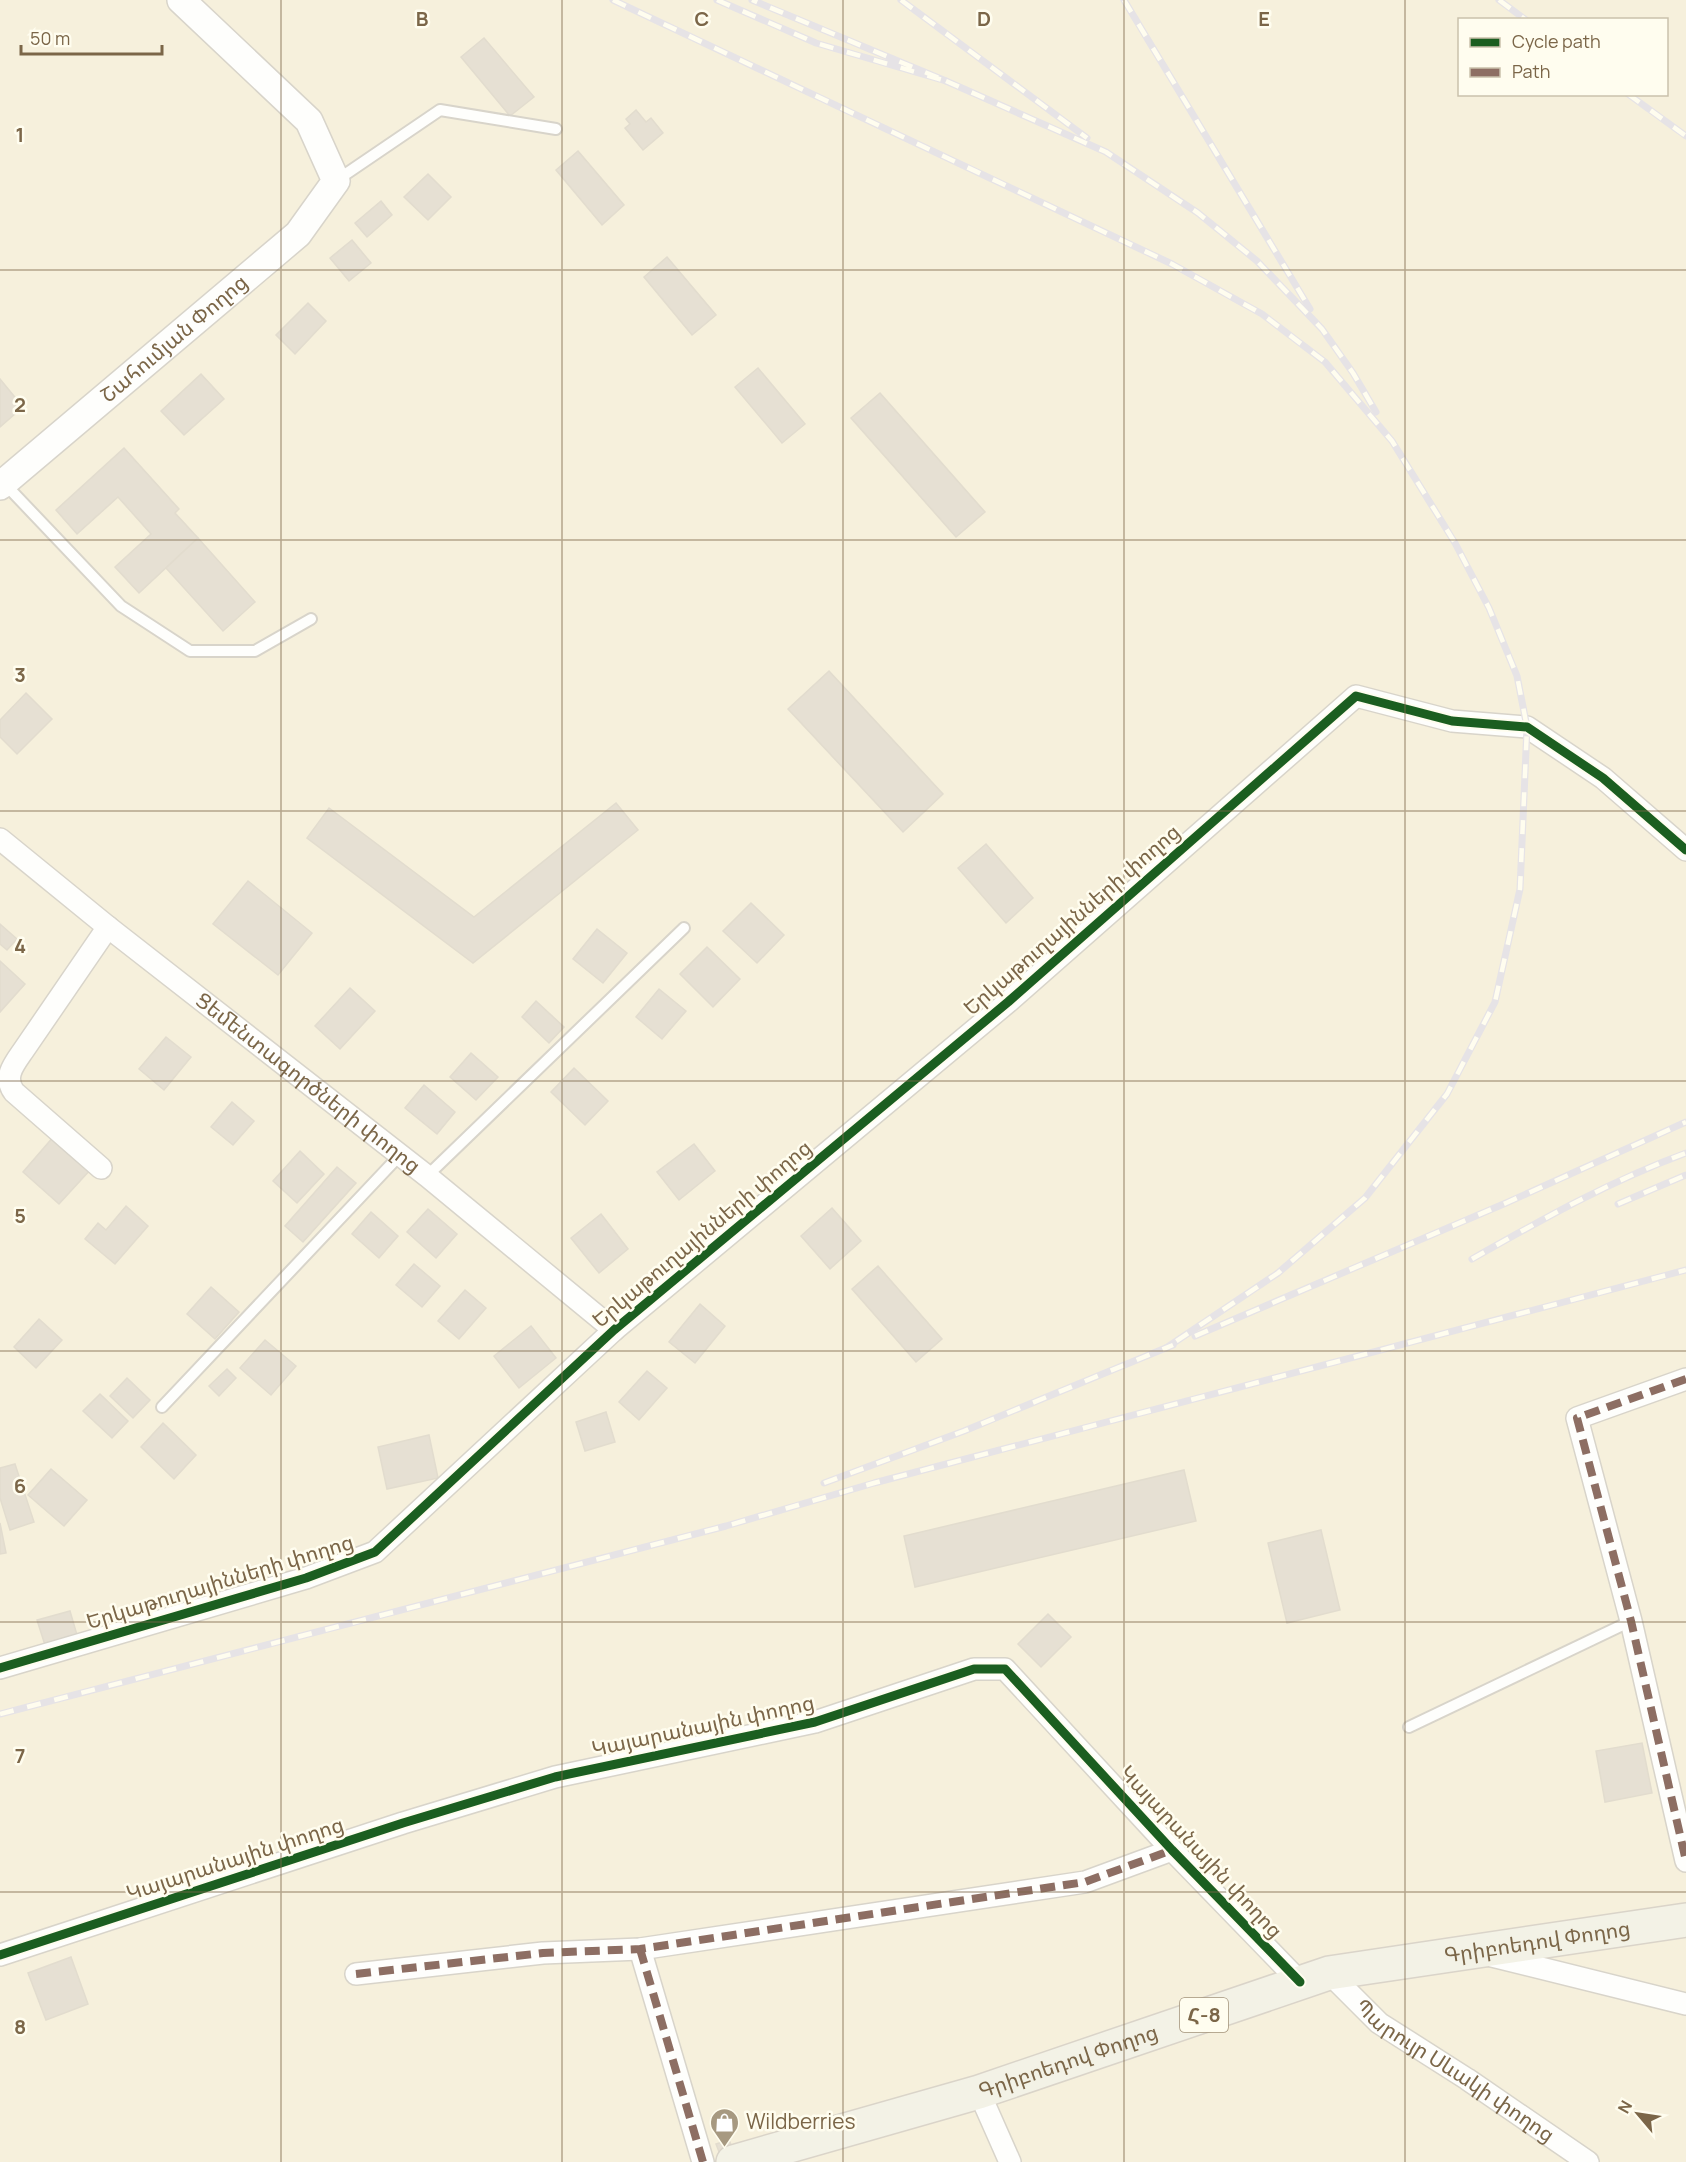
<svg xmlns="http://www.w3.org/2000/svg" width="1686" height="2162" font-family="Manrope,'Noto Sans Armenian',sans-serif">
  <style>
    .residential { fill: #f6f0dc; fill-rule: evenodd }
    .building { fill: #e6e0d3; stroke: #e2dcce; stroke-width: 1.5 }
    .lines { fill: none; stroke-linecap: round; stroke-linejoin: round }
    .service-casing { stroke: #d8d4ca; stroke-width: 14 }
    .minor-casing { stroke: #d8d4ca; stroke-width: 24 }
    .tertiary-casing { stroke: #d8d4ca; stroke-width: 30 }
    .primary-casing { stroke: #dad4c9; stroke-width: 36 }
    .service { stroke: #fefefc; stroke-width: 10 }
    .minor { stroke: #fefefc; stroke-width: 21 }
    .tertiary { stroke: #fefefc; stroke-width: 27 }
    .primary { stroke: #f3f2e6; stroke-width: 33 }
    .rail-casing { stroke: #e6e3e6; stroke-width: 7 }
    .rail { stroke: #fffdef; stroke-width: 4.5; stroke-dasharray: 14; stroke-linecap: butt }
    .quiet { stroke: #8d6e63; stroke-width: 8; stroke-dasharray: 15 8; stroke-linecap: butt }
    .cycleway-casing { stroke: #fffdef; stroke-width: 13 }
    .cycleway { stroke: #1b5e20; stroke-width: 9 }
    .grid { fill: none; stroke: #7b6648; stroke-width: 1.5; stroke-opacity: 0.55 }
    .labels { text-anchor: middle; stroke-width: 5; stroke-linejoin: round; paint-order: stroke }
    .shield { fill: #fffdef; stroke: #a3937a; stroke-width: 1.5 }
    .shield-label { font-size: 20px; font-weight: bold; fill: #7b6648 }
    .street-label { font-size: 21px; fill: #7b6648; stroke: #fffdef }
    .poi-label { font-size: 21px; fill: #7b6648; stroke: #fffdef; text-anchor: start }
    .grid-label { font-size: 20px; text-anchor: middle; font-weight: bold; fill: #7b6648; stroke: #fffdef; stroke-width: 5; stroke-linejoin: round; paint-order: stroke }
  </style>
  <rect width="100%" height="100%" fill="#f9f7ec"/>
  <!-- residential -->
  <path class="residential" d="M0,0h1686v2162h-1686zM1460,20h206v74h-206z"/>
  <!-- building -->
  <g class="building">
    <polygon points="484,38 534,97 510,116 461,57"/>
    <polygon points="636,110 646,122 651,118 663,133 643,150 625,128 630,124 626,119"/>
    <polygon points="578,151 624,205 602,225 556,170"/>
    <polygon points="428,174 451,197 428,220 404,197"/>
    <polygon points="381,201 392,215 367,237 355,223"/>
    <polygon points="352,240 371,263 349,281 330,258"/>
    <polygon points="667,257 716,315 692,335 644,277"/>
    <polygon points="308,303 326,321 295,354 276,335"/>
    <polygon points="758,368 805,424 782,443 735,387"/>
    <polygon points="201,374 224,399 184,435 161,411"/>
    <polygon points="0,379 23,407 0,427"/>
    <polygon points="880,393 985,512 956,537 851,418"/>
    <polygon points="124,448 179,509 175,513 198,538 139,593 115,567 151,534 118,497 77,534 56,510"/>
    <polygon points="198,538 255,602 223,631 166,568"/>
    <polygon points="829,671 943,794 903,832 788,709"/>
    <polygon points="26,693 52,719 17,754 0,737 0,720"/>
    <polygon points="616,803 638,830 473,963 307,838 329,808 474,917"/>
    <polygon points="986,844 1033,898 1006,923 958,868"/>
    <polygon points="248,881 312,933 278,975 213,924"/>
    <polygon points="751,903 784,935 757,963 723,931"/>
    <polygon points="0,924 17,939 7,950 0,944"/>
    <polygon points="597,929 627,953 603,983 573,959"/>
    <polygon points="707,947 740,979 713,1007 680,974"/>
    <polygon points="0,961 25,984 0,1012"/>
    <polygon points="350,988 375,1011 340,1049 315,1026"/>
    <polygon points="659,989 686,1011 662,1039 636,1017"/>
    <polygon points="536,1001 564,1027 549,1043 522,1017"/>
    <polygon points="166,1037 191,1057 164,1090 139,1069"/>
    <polygon points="471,1053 498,1077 476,1100 450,1077"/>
    <polygon points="574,1068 608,1101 585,1125 551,1092"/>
    <polygon points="424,1085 455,1112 437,1134 405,1108"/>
    <polygon points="232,1102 254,1121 233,1145 211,1127"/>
    <polygon points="54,1136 91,1169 59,1204 23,1172"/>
    <polygon points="694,1144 715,1171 679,1200 657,1172"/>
    <polygon points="300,1151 324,1174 297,1203 273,1181"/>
    <polygon points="337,1167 356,1183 303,1242 285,1226"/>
    <polygon points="126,1206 148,1226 115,1264 85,1239 98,1223 106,1230"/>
    <polygon points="832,1208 861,1241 830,1269 801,1236"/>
    <polygon points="428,1209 457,1234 436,1258 407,1232"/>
    <polygon points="371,1212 398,1236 379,1258 352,1234"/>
    <polygon points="601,1214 628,1249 599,1273 571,1238"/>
    <polygon points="414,1264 440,1286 422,1307 396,1285"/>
    <polygon points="878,1266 942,1339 916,1362 852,1289"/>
    <polygon points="211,1287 239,1312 215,1339 187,1314"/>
    <polygon points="465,1290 486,1308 459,1339 438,1321"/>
    <polygon points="700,1304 725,1326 695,1363 669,1342"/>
    <polygon points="39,1319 62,1340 36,1368 14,1347"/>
    <polygon points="531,1326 556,1358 519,1388 494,1356"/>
    <polygon points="265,1340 296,1366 271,1395 240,1368"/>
    <polygon points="227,1369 236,1378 219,1396 209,1386"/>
    <polygon points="647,1371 667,1388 639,1420 619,1402"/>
    <polygon points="127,1378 150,1400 133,1418 110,1396"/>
    <polygon points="100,1394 128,1421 112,1438 83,1411"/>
    <polygon points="606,1412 615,1442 585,1451 576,1422"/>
    <polygon points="163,1423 196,1455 174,1479 141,1447"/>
    <polygon points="429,1435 438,1478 387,1489 378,1447"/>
    <polygon points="15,1464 34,1522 10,1530 0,1498 0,1468"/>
    <polygon points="51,1469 87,1500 64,1526 28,1495"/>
    <polygon points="1184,1470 1196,1521 915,1587 904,1536"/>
    <polygon points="0,1523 6,1553 0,1554"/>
    <polygon points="1321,1530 1340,1610 1287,1623 1268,1543"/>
    <polygon points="70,1611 77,1635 45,1645 37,1620"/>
    <polygon points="1048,1614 1071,1637 1041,1667 1018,1644"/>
    <polygon points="1642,1743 1652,1793 1605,1802 1596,1751"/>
    <polygon points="71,1957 88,2004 46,2020 28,1973"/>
    <polygon points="729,2140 734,2152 721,2157 716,2144"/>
  </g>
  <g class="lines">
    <defs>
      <g id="service">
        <polyline points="337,180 440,110 556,129"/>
        <polyline points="4,483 121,606 190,651 255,651 311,619"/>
        <polyline points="427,1176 684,928"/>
        <polyline points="162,1407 400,1155"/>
        <polyline points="1409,1727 1631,1621"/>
      </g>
      <g id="minor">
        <path id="s1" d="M0,839l108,88 319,249 187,154"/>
        <path d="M101,1168l-87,-76c-11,-15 0,-28 9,-41l85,-124"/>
        <polyline points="1686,1379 1577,1418 1631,1621 1686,1861"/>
        <polyline points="0,1668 306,1578 375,1552 614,1330 1008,1002 1356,696 1452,721 1527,727 1603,778 1686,850"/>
        <polyline points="640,1949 703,2162"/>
        <polyline points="0,1955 403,1823 555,1777 815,1722 974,1669 1005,1669 1172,1850 1300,1982"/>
        <polyline points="1488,1955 1686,2004"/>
        <path id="s2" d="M1329,1973l50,50 88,56 121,83"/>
        <polyline points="356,1974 543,1953 640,1949 1085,1882 1172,1850"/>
        <polyline points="979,2092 1010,2162"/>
      </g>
      <g id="tertiary">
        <path id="s3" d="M0,486l298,-252 38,-53 -27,-60 -128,-121"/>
      </g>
      <g id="primary">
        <path id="s4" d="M733,2162l246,-70 350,-119 357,-53"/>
      </g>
    </defs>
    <!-- service casing -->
    <use href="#service" class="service-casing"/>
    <!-- minor casing -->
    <use href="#minor" class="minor-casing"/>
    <!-- tertiary casing -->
    <use href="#tertiary" class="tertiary-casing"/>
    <!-- primary casing -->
    <use href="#primary" class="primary-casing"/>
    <!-- service -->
    <use href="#service" class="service"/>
    <!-- minor -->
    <use href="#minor" class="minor"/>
    <!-- tertiary -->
    <use href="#tertiary" class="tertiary"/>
    <!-- primary -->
    <use href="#primary" class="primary"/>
    <defs>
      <g id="rail">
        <polyline points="613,0 1172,264 1262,314 1325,362 1392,441 1455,543 1489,608 1517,676 1527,727 1520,889 1495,1002 1447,1094 1365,1198 1278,1273 1166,1348"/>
        <polyline points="717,0 816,43 946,81 752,0"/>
        <polyline points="901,0 1087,138"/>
        <polyline points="1124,0 1310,309"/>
        <polyline points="1499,0 1526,20"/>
        <polyline points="946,81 1106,152 1198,213 1257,261 1322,329 1353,373 1376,412"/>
        <polyline points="1628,94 1686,136"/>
        <polyline points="1618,1204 1686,1175"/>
        <path d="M1472,1259c69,-39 138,-78 214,-106"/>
        <polyline points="1195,1336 1506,1203 1686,1122"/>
        <polyline points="824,1483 964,1431 1173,1345"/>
        <polyline points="0,1714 726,1526 874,1483 1686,1270"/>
      </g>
    </defs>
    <!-- rail casing -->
    <use href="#rail" class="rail-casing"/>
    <!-- rail -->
    <use href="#rail" class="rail"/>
    <!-- quiet -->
    <g class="quiet">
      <polyline points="1686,1379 1577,1418 1631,1621 1686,1861"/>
      <polyline points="640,1949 703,2162"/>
      <polyline points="356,1974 543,1953 640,1949 1085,1882 1172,1850"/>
    </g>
    <defs>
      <g id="cycleway">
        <polyline points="0,1668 306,1578 375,1552 614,1330 1008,1002 1356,696 1452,721 1527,727 1603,778 1686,850"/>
        <polyline points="0,1955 403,1823 555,1777 815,1722 974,1669 1005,1669 1172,1850 1300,1982"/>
      </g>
    </defs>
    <!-- cycleway casing -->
    <use href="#cycleway" class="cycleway-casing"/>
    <!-- cycleway -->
    <use href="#cycleway" class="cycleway"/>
  </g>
  <!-- grid -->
  <path class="grid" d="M281,0v2162M562,0v2162M843,0v2162M1124,0v2162M1405,0v2162M0,270h1686M0,540h1686M0,811h1686M0,1081h1686M0,1351h1686M0,1622h1686M0,1892h1686"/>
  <!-- icons -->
  <defs>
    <symbol id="shop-pin" viewBox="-11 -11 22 30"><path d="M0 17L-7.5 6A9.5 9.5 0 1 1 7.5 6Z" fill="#a79981" stroke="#fffdef"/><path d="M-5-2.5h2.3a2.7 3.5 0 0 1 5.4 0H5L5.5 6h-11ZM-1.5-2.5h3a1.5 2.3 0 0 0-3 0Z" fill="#fff"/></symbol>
  </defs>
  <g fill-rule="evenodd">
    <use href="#shop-pin" x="708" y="2106" width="33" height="45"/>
  </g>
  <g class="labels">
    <!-- shield labels -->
    <rect class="shield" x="1180" y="1998" width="48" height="34" rx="4.5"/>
    <g class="shield-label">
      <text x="1204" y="2022">Հ-8</text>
    </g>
    <!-- street labels -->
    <g class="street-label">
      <text dy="7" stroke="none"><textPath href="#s3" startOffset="228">Շահումյան Փողոց</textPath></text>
      <text transform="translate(1072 920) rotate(-41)" y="7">Երկաթուղայինների փողոց</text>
      <text dy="7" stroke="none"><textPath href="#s1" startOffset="393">Ցեմենտագործների փողոց</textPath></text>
      <text transform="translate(702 1234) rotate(-40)" y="7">Երկաթուղայինների փողոց</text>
      <text transform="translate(220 1582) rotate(-17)" y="7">Երկաթուղայինների փողոց</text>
      <text transform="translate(703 1726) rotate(-12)" y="7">Կայարանային փողոց</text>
      <text transform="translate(1201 1852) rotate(47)" y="7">Կայարանային փողոց</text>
      <text transform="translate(235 1859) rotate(-18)" y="7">Կայարանային փողոց</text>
      <text dy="7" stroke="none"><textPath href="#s4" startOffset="836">Գրիբոեդով Փողոց</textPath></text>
      <text dy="7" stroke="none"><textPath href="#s4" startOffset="350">Գրիբոեդով Փողոց</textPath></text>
      <text dy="7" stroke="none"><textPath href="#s2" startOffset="160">Պարույր Սևակի փողոց</textPath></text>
    </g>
    <!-- poi labels -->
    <g class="poi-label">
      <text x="746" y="2129">Wildberries</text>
    </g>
  </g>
  <g class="grid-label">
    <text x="422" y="26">B</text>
    <text x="702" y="26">C</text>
    <text x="984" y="26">D</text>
    <text x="1264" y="26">E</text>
    <text x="20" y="142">1</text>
    <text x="20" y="412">2</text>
    <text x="20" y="682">3</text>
    <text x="20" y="953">4</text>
    <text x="20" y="1223">5</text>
    <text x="20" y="1493">6</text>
    <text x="20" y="1763">7</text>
    <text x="20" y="2034">8</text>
  </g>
  <!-- legend -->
  <rect x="1458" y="18" width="210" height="78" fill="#fffdef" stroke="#cac1ac" stroke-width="1.5"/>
  <rect x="1470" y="38" width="30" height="9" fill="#1b5e20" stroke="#cac1ac" stroke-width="1.5"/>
  <text x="1512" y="48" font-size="18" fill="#7b6648">Cycle path</text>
  <rect x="1470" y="68" width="30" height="9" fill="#8d6e63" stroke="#cac1ac" stroke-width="1.5"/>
  <text x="1512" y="78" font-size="18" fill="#7b6648">Path</text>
  <!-- north arrow -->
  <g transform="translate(1638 2114) rotate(299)" stroke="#fffdef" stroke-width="4.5" paint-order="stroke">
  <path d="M0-4.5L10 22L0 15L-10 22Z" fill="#7b6648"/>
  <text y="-9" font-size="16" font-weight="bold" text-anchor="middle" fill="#7b6648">N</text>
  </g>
  <!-- scale -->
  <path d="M21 45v9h141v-9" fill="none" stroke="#7b6648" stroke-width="3"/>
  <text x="30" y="45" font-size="18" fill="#7b6648" stroke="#fffdef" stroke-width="4.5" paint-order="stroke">50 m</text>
</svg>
